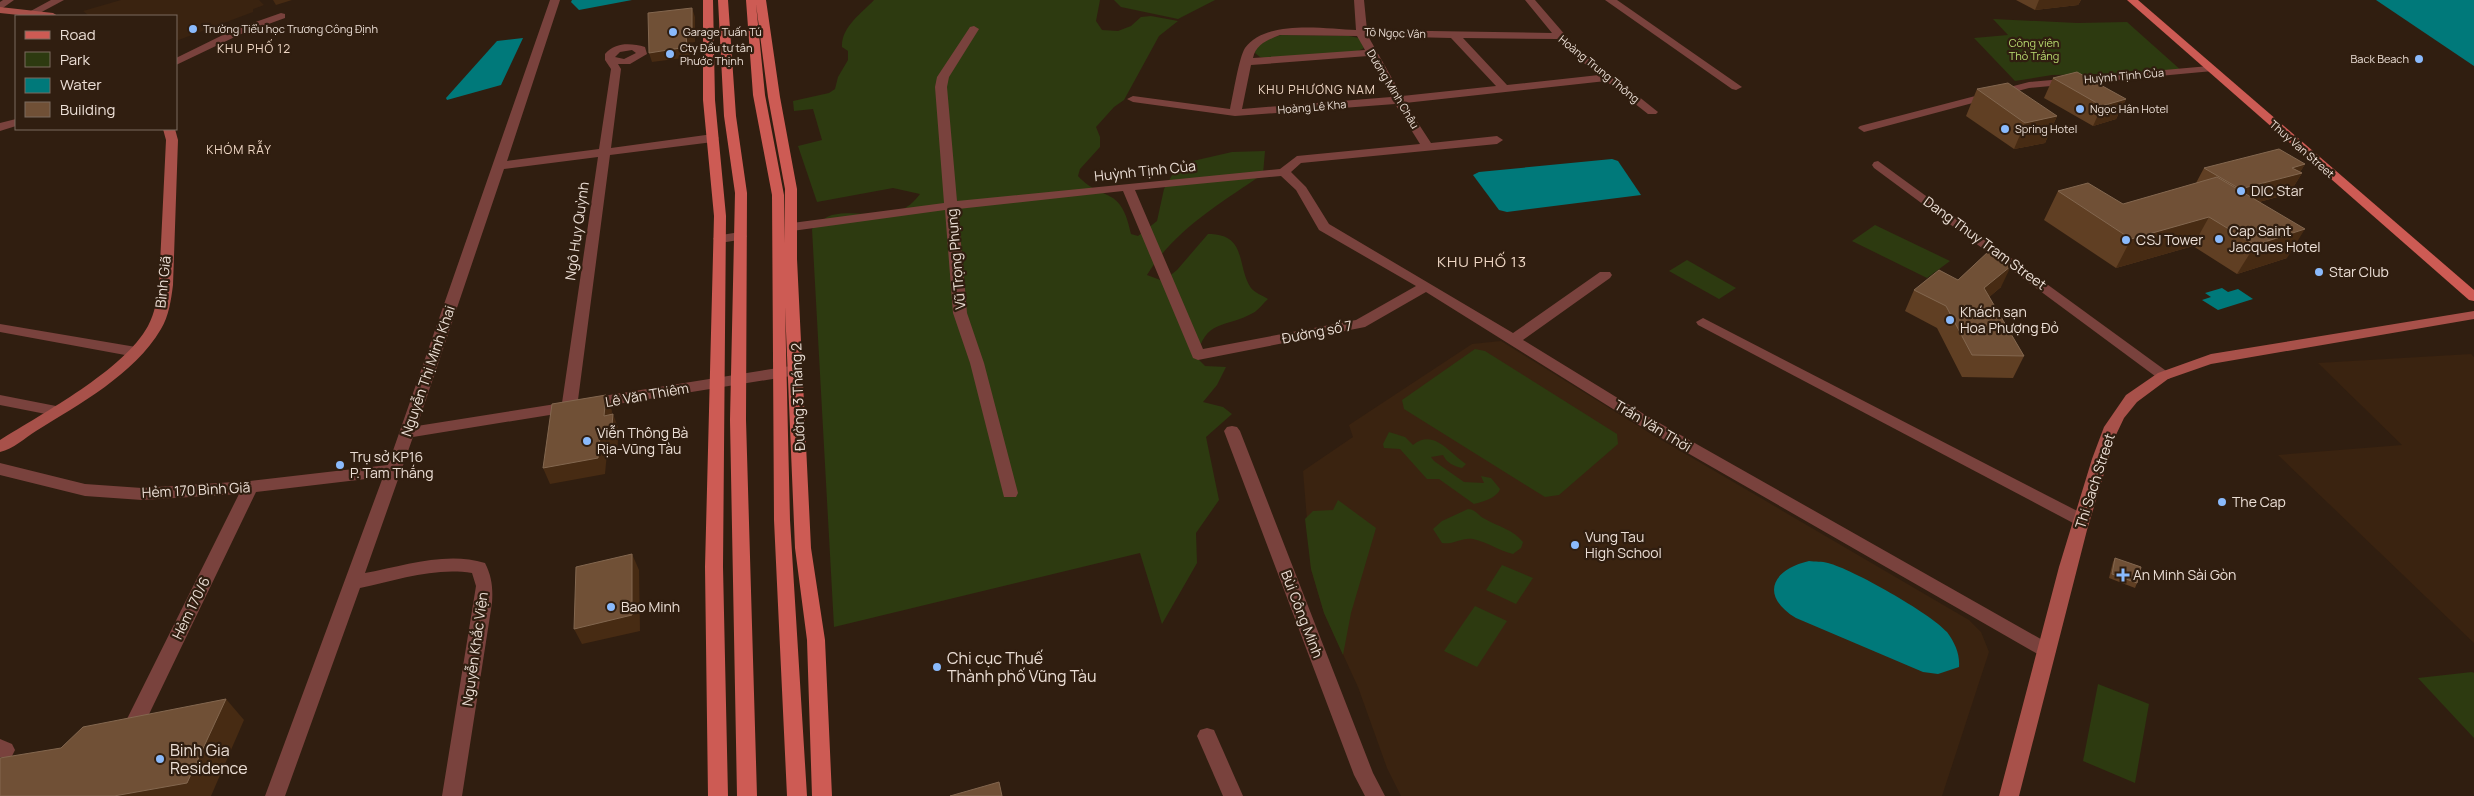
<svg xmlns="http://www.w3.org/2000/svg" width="2474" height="796" font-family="Manrope,sans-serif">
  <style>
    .built { fill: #3a2310 }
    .green { fill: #2d3a10 }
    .water { fill: #00797a }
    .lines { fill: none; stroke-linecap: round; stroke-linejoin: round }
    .street { fill: #79423d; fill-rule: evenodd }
    .secondary { fill: #a8514a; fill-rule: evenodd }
    .primary { fill: #cd5b54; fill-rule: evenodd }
    .wall { fill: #603f23 }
    .shaded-wall { fill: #472b13 }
    .building { fill: #705036; stroke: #83674f }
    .poi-dot { fill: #8abafc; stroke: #301e10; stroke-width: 2 }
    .labels { text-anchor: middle; stroke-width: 4.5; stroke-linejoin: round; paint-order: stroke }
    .far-poi-label { font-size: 11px; fill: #ecdfd6; stroke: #301e10; text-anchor: start }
    .far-street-label { font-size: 11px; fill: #ecdfd6; stroke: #301e10 }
    .far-park-label { font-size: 11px; fill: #bbde71; stroke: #301e10 }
    .far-neighbourhood-label { font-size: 12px; letter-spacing: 1px; fill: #f0d8c6; stroke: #301e10 }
    .street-label { font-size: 14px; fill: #ecdfd6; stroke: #301e10 }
    .poi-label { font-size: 14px; fill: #ecdfd6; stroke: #301e10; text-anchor: start }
    .neighbourhood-label { font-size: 15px; letter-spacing: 1px; fill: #f0d8c6; stroke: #301e10 }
    .near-poi-label { font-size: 16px; fill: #ecdfd6; stroke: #301e10; text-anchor: start }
  </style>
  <rect width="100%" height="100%" fill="#301e10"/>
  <!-- built -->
  <g class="built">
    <polygon points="121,0 259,0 264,5 253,9 253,12 176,41 176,16 89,16 83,11"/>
    <polygon points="1501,341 1653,435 1969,620 1981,632 1989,652 1942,796 1401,796 1387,768 1358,687 1324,613 1311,569 1303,471 1353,437 1349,425 1472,344"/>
    <polygon points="2471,354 2474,357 2474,643 2278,455 2402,445 2318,363"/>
  </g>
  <!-- green -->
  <g class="green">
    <path d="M874,0h226l-4,21 6,9 16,1 13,-5 10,-9 10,-1 27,5 -19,15 -35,64 -10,7 -18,20 4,10v10l-20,22 -2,7c25,27 43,8 53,58l7,2 19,-15 7,-32 11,-19 9,-7 48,-11 33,-1 -2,23c-42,29 -89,56 -116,101l16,6 14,-11 31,-36c40,0 28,32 43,54 3,4 12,8 17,11 -5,4 -9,11 -15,14 -27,15 -49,6 -56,45l8,8 21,1 -9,18 -14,17 20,5 9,7 -26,23 13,63 -23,33 1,30 -35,61 -22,-71 -306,74 -22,-398c6,-5 13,-12 20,-14 32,-7 64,12 88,-21l-27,-6 -76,14 -19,-56 24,-6 -9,-31 -19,2 -1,-10 36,-8 6,-4 3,-12 10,-17v-9l-6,-4c-1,-20 20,-34 32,-47z"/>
    <polygon points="1114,0 1215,0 1178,19 1121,7"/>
    <polygon points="1993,19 2077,23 2127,22 2183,72 2052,75 2015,81 1974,38 2008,35"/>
    <polygon points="1281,35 1349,36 1359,38 1364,48 1356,52 1273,60 1260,57 1255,53 1256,47 1268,39"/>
    <polygon points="1875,225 1950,261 1927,278 1852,241"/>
    <polygon points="1687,260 1736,288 1719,299 1669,271"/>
    <polygon points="1475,349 1485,351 1617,434 1618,444 1559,495 1545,497 1404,409 1402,400"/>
    <path d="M1389,432l16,5 8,8c21,-17 37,9 53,19l-4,4c-9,-2 -15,-5 -19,-13l-12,2 3,4 30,21 20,1 -3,-7 10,2 9,11c-3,9 -18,13 -26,15l-35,-25h-12l-27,-30 -16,-1 -1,-4z"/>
    <polygon points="1338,500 1376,528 1351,613 1343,655 1324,613 1311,569 1305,519 1313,511 1333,510"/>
    <path d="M1468,509c9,1 10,7 17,10 14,8 27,10 38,23l-2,6 -8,6c-14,-3 -25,-12 -40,-15 -11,-2 -20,6 -31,4l-9,-14 9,-8z"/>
    <polygon points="1502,565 1533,578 1516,604 1486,590"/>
    <polygon points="1475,606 1507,621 1477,667 1444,651"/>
    <polygon points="2472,672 2474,673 2474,738 2418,678"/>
    <polygon points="2098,684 2149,704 2135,783 2083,761"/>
  </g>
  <!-- water -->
  <g class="water">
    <polygon points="572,0 632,0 579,10 571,2"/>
    <polygon points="2376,0 2474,0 2474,66"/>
    <polygon points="523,38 501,85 447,100 446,98 497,41"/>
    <polygon points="1612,159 1618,161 1641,195 1507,212 1499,210 1473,175 1479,172"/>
    <polygon points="2222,288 2228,292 2238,289 2253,299 2218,310 2202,300 2211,297 2205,293"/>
    <path d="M1809,561c6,1 13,0 19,2 24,6 102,50 119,69 8,11 13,22 12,35l-21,7 -15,-2 -127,-54c-36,-22 -25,-48 13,-57z"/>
  </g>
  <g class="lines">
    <!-- street -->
    <g class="street">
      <polygon points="3,0 14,0 0,10 0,2"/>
      <polygon points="51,0 64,0 36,15 28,15 27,13"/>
      <path d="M550,0h10l-53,161 92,-12 12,-80 -6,-9v-6c10,-12 26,-11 40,-7l2,7 -17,10h-12l3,5 -10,79 102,-14 6,4 -6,4 -103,13 -32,245 219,-35 7,5 -7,5 -384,62 -48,136c39,-7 81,-22 120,-10 7,14 8,25 7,40l-30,193h-20l34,-210 -4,-13c-37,-6 -75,7 -112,15l-75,208h-20l118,-319 -127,15 -117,243 -7,2 -7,-2 -3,-6 117,-235 -97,6 -57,-4 -85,-21v-12l85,21 57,4 108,-7 138,-16zM632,50l4,3 -12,6 -9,-2 5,-5zM598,157l-36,246 -145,23 87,-257z"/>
      <path d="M1354,0h10l3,30 185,3 -27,-33h10l38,44 85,68 -2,2h-8l-42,-33 -201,22 26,40 66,-7 6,4 -6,4 -196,19 -10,9 15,15 23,37 184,109 87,-61h10l2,3 -2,3 -87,62 124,76 406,230 3,5 -3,5 -6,2 -6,-2 -404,-232 -211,-132 -61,35 -167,33 -5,-2 -70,-167 -165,18 9,104 17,50 34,130 -2,4h-12l-34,-134 -17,-50 -8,-103 -153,21 -6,-4 6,-4 152,-20 -9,-116 2,-10 33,-50 4,-1 5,3 -30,48 -2,10 10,114 323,-32 17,-13 123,-12 -25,-40 -160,12 -102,-14 -6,-3 6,-3 97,13c3,-13 9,-52 15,-61 21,-29 80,-19 111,-18zM1280,35l77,1 8,14 -112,8c3,-14 15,-18 27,-23zM1368,36l83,2 45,48 -94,10zM1463,38l95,1 7,9 34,27 -92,10zM1368,56l23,41 -149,12 9,-44zM1281,176l15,14 23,40 97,56 -60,34 -153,29 -68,-159z"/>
      <polygon points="1605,0 1617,0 1742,87 1736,90 1732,89"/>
      <polygon points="281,13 285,14 285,18 241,34 176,65 176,58 233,30"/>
      <polygon points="2209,66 2213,67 2213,71 2029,88 1864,132 1858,128 1860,126 2029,82"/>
      <polygon points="16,119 16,126 0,131 0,123"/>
      <polygon points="1878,161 2169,373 2171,376 2169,379 2159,379 1874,168 1872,165 1874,162"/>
      <polygon points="740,232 747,236 745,239 720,243 713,239 715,236"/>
      <polygon points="1703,318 2087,516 2089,520 2087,524 2081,526 2075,524 1698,325 1696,322"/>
      <polygon points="0,324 136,347 143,352 136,357 0,332"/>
      <polygon points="0,395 56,406 61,407 64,411 61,415 56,416 0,405"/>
      <polygon points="1232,426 1237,427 1240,431 1373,773 1385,796 1365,796 1354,775 1224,431 1227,427"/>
      <polygon points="1207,728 1214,730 1243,796 1223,796 1197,736 1200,730"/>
      <polygon points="0,739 12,744 15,750 12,756 5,758 0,757"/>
    </g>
    <!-- secondary -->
    <g class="secondary">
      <polygon points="0,7 53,13 58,16 28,16 0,13"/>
      <path d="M163,129h12l3,11 -5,145c-2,15 -4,31 -12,44 -27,46 -82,75 -125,102 -11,7 -23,18 -36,21v-12c43,-27 124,-70 148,-114 7,-13 9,-27 11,-41l7,-145z"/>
      <polygon points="2474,311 2474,319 2211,364 2168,379 2137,402 2124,418 2115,437 2087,530 2019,796 1999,796 2059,567 2092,459 2104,427 2126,395 2158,373 2211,354"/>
    </g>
    <!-- primary -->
    <g class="primary">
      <polygon points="703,0 713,0 715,100 726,216 723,567 728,796 708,796 705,567 714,216 703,100"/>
      <polygon points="718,0 728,0 736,116 747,193 746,420 757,796 737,796 730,420 735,193 724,116"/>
      <path d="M746,0h20l14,97 17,92v70l14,289 14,92 7,156h-20l-5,-156 -12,-92 -10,-241 5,213 17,276h-20l-13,-276 -2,-325 -19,-100zM756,4l12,93 17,92 -1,54v-48l-19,-100z"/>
      <polygon points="2127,0 2138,0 2474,290 2474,301 2469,300"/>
    </g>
  </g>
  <!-- wall -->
  <g class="wall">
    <polygon points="2016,0 2081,0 2078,5 2035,10"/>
    <polygon points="2053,78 2126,99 2116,119 2093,126 2044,98"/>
    <polygon points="1977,89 2057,116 2045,143 2014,149 1966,116"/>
    <polygon points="2305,164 2300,172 2302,173 2289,194 2259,202 2287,258 2237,274 2193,246 2116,268 2044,220 2058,191 2123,204 2196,183 2204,168"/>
    <polygon points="1958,280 2001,287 1989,297 2024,356 2013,378 1962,377 1937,328 1905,311 1914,290"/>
    <polygon points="2115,558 2137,583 2135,588 2109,578 2113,562"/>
  </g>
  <!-- shaded-wall -->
  <g class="shaded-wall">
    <polygon points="273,0 292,0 276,5"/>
    <polygon points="2039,0 2081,0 2078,5 2035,10"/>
    <polygon points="692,8 695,17 695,42 689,43 690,57 652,62 649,53 686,34"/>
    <polygon points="2126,99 2116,119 2093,126 2102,106"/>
    <polygon points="2057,116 2045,143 2014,149 2025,123"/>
    <polygon points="2305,164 2299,174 2302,173 2289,194 2228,210 2240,189 2292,168"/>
    <polygon points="2209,217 2193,246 2116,268 2131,239"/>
    <polygon points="2305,229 2287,258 2237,274 2255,245"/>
    <polygon points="2011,266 2001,287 1974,310 1984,288"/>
    <polygon points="606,395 612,411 610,431 604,416"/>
    <polygon points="613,414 619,430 617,451 607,453 605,474 550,484 543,468 600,437"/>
    <polygon points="632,554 639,570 640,631 582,644 574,629"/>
    <polygon points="226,699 244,720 211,796 114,796"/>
  </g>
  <!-- building -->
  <g class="building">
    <polygon points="692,8 692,33 686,34 687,47 649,53 648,13"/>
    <polygon points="2077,72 2126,99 2102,106 2053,78"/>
    <polygon points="2008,83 2057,116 2025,123 1977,89"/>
    <polygon points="2279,149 2305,164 2292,168 2302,173 2240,189 2204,168"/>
    <polygon points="2217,177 2305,229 2255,245 2209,217 2131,239 2058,191 2088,183 2123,204"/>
    <polygon points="1989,251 2011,266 1984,288 2024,356 1972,355 1946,306 1914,290 1939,270 1958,280"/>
    <polygon points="606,395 604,416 613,414 611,436 600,437 598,458 543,468 552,404"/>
    <polygon points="632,554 632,615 574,629 576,567"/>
    <polygon points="2115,558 2141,567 2137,583 2112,574"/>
    <polygon points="226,699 187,783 114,796 0,796 0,758 61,748 83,727"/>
    <polygon points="999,782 1002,796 950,796"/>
  </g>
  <!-- markers -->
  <g class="poi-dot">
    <circle cx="193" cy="29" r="5"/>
    <circle cx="673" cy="32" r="5"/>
    <circle cx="670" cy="54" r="5"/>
    <circle cx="2419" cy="59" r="5"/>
    <circle cx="2080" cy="109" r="5"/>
    <circle cx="2005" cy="129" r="5"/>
    <circle cx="2241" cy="191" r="5"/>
    <circle cx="2219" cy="239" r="5"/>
    <circle cx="2126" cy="240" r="5"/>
    <circle cx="2319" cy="272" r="5"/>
    <circle cx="1950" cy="320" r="5"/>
    <circle cx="587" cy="441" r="5"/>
    <circle cx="340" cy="465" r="5"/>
    <circle cx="2222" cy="502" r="5"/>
    <circle cx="1575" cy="545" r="5"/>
    <path d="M2120.5 567.5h5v5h5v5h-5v5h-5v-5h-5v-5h5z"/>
    <circle cx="611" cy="607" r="5"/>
    <circle cx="937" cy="667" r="5"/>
    <circle cx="160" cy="759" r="5"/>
  </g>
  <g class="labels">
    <!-- far-poi labels -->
    <g class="far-poi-label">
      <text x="203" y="33">Trường Tiểu học Trương Công Định</text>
      <text x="683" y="36">Garage Tuấn Tú</text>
      <text x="680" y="52">Cty Đầu tư tân<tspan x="680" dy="13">Phước Thịnh</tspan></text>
      <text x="2409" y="63" text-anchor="end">Back Beach</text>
      <text x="2090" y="113">Ngọc Hân Hotel</text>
      <text x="2015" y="133">Spring Hotel</text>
    </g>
    <!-- far-street labels -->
    <g class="far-street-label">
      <text transform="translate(1395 33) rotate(2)" y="4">Tô Ngọc Vân</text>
      <text transform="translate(1599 69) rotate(39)" y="4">Hoàng Trung Thông</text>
      <text transform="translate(2124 76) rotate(-5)" y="4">Huỳnh Tịnh Của</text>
      <text transform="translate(1393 89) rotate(59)" y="4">Dương Minh Châu</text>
      <text transform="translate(1312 107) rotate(-5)" y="4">Hoàng Lê Kha</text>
      <text transform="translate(2302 149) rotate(41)" y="4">Thuy Van Street</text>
    </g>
    <!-- far-park labels -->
    <g class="far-park-label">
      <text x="2034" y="47">Công viên<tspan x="2034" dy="13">Thỏ Trắng</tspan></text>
    </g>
    <!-- far-neighbourhood labels -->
    <g class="far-neighbourhood-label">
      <text x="254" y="53">KHU PHỐ 12</text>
      <text x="1317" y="94">KHU PHƯƠNG NAM</text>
      <text x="239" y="154">KHÓM RẪY</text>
    </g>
    <!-- street labels -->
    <g class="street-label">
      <text transform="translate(1145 171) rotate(-6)" y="5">Huỳnh Tịnh Của</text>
      <text transform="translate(577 231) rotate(-82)" y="5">Ngô Huy Quỳnh</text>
      <text transform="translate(1985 243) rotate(36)" y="5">Dang Thuy Tram Street</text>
      <text transform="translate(956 259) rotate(-95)" y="5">Vũ Trọng Phụng</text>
      <text transform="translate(163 282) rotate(-84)" y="5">Bình Giã</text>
      <text transform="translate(1317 332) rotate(-11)" y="5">Đường số 7</text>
      <text transform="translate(428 371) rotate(-71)" y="5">Nguyễn Thị Minh Khai</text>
      <text transform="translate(647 395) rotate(-10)" y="5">Lê Văn Thiêm</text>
      <text transform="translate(798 397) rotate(-92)" y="5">Đường 3 Tháng 2</text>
      <text transform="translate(1653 426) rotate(31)" y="5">Trần Văn Thời</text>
      <text transform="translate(2095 481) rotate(-72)" y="5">Thi Sach Street</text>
      <text transform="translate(196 490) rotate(-3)" y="5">Hẻm 170 Bình Giã</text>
      <text transform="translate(191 608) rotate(-64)" y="5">Hẻm 170/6</text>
      <text transform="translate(1302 614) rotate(69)" y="5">Bùi Công Minh</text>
      <text transform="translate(475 649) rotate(-82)" y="5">Nguyễn Khắc Viện</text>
    </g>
    <!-- poi labels -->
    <g class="poi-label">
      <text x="2251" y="196">DIC Star</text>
      <text x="2229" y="236">Cap Saint<tspan x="2229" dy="16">Jacques Hotel</tspan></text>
      <text x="2136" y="245">CSJ Tower</text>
      <text x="2329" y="277">Star Club</text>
      <text x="1960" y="317">Khách sạn<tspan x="1960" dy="16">Hoa Phượng Đỏ</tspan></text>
      <text x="597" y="438">Viễn Thông Bà<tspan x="597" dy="16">Rịa-Vũng Tàu</tspan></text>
      <text x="350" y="462">Trụ sở KP16<tspan x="350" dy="16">P. Tam Thắng</tspan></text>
      <text x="2232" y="507">The Cap</text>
      <text x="1585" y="542">Vung Tau<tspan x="1585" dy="16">High School</tspan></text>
      <text x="2133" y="580">An Minh Sài Gòn</text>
      <text x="621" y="612">Bao Minh</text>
    </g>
    <!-- neighbourhood labels -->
    <g class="neighbourhood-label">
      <text x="1482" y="267">KHU PHỐ 13</text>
    </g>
    <!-- near-poi labels -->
    <g class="near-poi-label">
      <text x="947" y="664">Chi cục Thuế<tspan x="947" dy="18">Thành phố Vũng Tàu</tspan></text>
      <text x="170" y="756">Binh Gia<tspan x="170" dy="18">Residence</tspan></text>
    </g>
  </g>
  <!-- legend -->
  <rect x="15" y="15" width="162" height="115" fill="#301e10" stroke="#7b6b5f"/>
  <rect x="25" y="31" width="25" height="8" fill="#cd5b54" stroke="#7b6b5f"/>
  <text x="60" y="40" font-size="15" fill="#ecdfd6">Road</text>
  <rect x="25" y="52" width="25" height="15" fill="#2d3a10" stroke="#7b6b5f"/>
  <text x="60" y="65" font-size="15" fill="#ecdfd6">Park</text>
  <rect x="25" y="78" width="25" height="15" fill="#00797a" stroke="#7b6b5f"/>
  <text x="60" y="90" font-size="15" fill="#ecdfd6">Water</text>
  <rect x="25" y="102" width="25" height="15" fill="#705036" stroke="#7b6b5f"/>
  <text x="60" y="115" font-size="15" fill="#ecdfd6">Building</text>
</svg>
